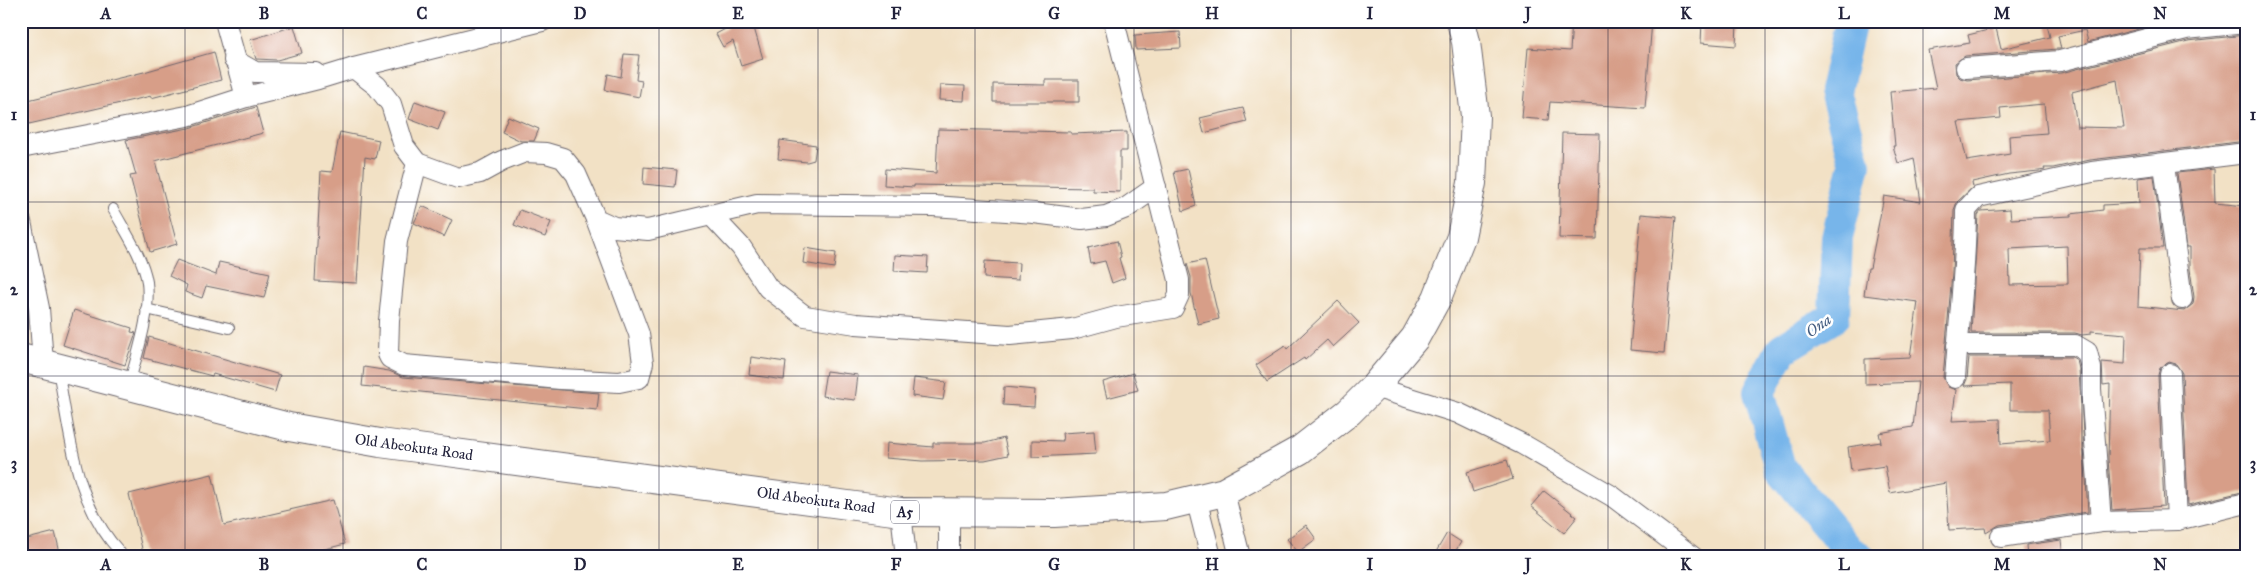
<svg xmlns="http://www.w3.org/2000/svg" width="2267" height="578" font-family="'IM FELL Great Primer',serif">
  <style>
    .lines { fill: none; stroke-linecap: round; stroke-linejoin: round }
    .river { stroke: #77b5ea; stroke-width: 32 }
    .building { fill: #d79e88; fill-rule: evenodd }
    .lane-casing { stroke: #6b656b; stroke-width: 12 }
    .street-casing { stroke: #6b656b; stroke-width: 22 }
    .highway-casing { stroke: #6b656b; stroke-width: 30 }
    .lane { stroke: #fff; stroke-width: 10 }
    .street { stroke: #fff; stroke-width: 20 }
    .highway { stroke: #fff; stroke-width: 28 }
    .grid { fill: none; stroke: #22223b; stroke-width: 1; stroke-opacity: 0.55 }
    .labels { text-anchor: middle; stroke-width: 5; stroke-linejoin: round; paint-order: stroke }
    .shield { fill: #fff; stroke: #646476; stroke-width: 1 }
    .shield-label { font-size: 14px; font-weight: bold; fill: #22223b }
    .street-label { font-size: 15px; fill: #22223b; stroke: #fff }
    .water-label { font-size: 16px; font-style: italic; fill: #445d81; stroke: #fff }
    .neatline { fill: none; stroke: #22223b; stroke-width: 2 }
    .grid-label { font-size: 16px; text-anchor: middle; font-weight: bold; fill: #22223b }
  </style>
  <rect width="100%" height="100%" fill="#fff"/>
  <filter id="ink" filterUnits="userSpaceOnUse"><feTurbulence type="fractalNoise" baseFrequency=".02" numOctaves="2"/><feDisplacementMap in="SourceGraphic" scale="10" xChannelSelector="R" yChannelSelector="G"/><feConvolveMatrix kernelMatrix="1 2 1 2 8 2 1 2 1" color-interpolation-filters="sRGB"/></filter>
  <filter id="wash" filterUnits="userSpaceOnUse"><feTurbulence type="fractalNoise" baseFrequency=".0096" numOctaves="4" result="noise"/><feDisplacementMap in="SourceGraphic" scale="20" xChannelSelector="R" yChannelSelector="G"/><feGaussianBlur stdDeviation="1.12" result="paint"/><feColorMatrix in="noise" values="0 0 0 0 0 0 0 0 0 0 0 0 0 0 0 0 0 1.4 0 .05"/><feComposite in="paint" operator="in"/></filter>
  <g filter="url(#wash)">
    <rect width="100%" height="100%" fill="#f2e1c5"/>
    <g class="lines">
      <!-- river -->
      <polyline class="river" points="1851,21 1835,91 1855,164 1837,238 1834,317 1782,349 1759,392 1780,468 1850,552 1859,557"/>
    </g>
    <g id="blocks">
      <!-- building -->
      <g class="building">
        <polygon points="740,21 752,21 763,59 741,66 733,41 723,47 716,34"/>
        <polygon points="1572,21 1652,21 1645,108 1550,102 1548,120 1522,118 1528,48 1570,51"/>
        <polygon points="1702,21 1737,21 1736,46 1701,43"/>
        <path d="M2046,21h111l1,3 -70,18 -3,-12 -27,6 3,13h-3l-93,7 -10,7 1,11 4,4 7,2 94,-7 127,-32 58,-6v106l-156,19 -37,8h-9l1,2 -6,1 -30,3 -37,8 1,5 -16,15 -3,8 -2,63 -9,104 5,10 8,3 -4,31 48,-2 1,25 49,-4 -2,-30h-38v-26l-46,2 3,-7 2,-22h103l5,3 2,9 9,143 -89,13 -13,8 -1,-5 -36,2 -3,-47 -56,10 -5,-27 -34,5 -3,-24 33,-5 -2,-9 34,-6 5,-45 -53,2v-25l45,-2 8,-55 -54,-7 4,-27h2l14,-72 37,6 -7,-44 -16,5 -5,-17h2l-5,-54 46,-4 -8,-38 42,-7 -2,-8 28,-7 5,21 29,-7 20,-5zM2117,80l7,48 -47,-1 -5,-35zM2044,104l3,29 -38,3 1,18 -43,7 -9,-39 43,-4 -1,-10z"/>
        <polygon points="294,26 302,53 277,60 256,59 250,40"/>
        <polygon points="1180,32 1181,48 1136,50 1135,35"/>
        <polygon points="214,52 221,80 151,98 151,96 29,124 24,101 144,72"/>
        <polygon points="624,54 639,55 636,80 642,81 639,97 605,90 608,74 621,77"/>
        <polygon points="1045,80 1079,80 1079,102 993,102 993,84 1045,85"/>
        <polygon points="940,85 965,86 964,101 939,100"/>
        <polygon points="415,101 445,112 438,130 409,119"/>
        <polygon points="256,107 263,133 155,161 177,244 150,252 130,176 136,175 126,140 189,128"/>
        <polygon points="1243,108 1247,122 1204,133 1200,118"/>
        <polygon points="508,116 539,129 534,141 521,141 502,132"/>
        <polygon points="938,129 1071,132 1071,134 1127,132 1127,151 1120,151 1120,192 1093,191 1093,188 914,185 914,187 884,185 885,169 936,173"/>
        <polygon points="340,132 379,140 375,159 365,157 357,283 315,281 321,171 332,172"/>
        <polygon points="1562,133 1600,134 1597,239 1559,238"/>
        <polygon points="780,140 816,145 814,160 807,162 778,159"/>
        <polygon points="644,167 677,170 675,187 643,184"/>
        <polygon points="1188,169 1196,206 1183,211 1174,172"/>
        <path d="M2214,169l1,34 31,3v285l-58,14 -6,-132 -6,-9 -7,-2 -9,6 -2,7 6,131 -52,4 -4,-51 2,-75 -7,1 -1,-23 23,2 1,-30 -35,-3v3l-9,1 -7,-2h-104l7,-118 3,-4 29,-2 1,10 60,-3v-2l32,-4v-5l36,-2 -1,-25 16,-2 9,72h-23l-2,58 46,5 9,-7 1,-7 -4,-28v-22h-3l-10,-74zM2067,246l1,38 -58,1 -1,-36z"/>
        <polygon points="422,206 452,220 444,237 414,223"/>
        <polygon points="520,210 551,222 545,237 514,225"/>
        <polygon points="1641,214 1676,217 1664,353 1630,350"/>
        <polygon points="1117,241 1121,257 1119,258 1125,278 1112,283 1105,261 1091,264 1088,248"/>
        <polygon points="805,248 836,253 834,268 803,263"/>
        <polygon points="895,255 928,257 927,273 894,271"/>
        <polygon points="177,260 216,275 219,262 270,273 264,298 206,286 202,298 185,292 187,285 169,276"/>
        <polygon points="1205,260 1219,319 1198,324 1191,293 1191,277 1187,264"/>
        <polygon points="985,261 1019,263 1018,280 984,278"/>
        <polygon points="1338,301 1359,323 1333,347 1327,340 1305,360 1304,358 1267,382 1256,365 1285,346 1287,349"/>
        <polygon points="74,310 132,328 131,332 136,333 125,365 63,345"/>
        <polygon points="149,337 280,375 275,392 213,374 212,376 144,358"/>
        <polygon points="751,357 786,362 784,380 749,375"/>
        <polygon points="364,367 389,371 403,377 599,393 597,410 362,386"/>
        <polygon points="826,371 858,375 855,400 822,396"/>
        <polygon points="1133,373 1138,390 1107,398 1103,382"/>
        <polygon points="914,378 946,382 943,400 912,396"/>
        <polygon points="1004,387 1035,390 1034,407 1003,405"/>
        <polygon points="1094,431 1096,454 1032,457 1032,440 1063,441 1062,433"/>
        <polygon points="1004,438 1008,455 985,460 922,461 886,458 887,443 933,447 933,443 985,443"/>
        <polygon points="1507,460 1513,479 1473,492 1467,472"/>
        <polygon points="212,474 224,525 333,500 345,544 294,557 144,557 129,494"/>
        <polygon points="1544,491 1577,517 1564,533 1531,506"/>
        <polygon points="1306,525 1316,539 1298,552 1287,539"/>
        <polygon points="55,532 61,557 28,557 23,540"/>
        <polygon points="1447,533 1461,542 1452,557 1433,557"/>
        <polygon points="2061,540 2063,557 2027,557 2026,545"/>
      </g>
    </g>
  </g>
  <g filter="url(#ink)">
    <use href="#blocks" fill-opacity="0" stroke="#6b656b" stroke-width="1"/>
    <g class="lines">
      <defs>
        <g id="lane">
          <path d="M113,209c12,22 30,48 34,73 4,34 -10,71 -18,103"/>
          <polyline points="146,309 229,328"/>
          <path d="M58,370c12,63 16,133 62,182"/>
        </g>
        <g id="street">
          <polyline points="225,21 246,97"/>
          <polyline points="234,60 255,72 316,73"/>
          <polyline points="354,68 377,86 391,104 404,146 417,163 458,178 480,173 502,161 525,152 546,153 563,158 576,174 596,219 614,227 648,230 757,204 933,206 1034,213 1082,219 1106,216 1126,208 1156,187"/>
          <polyline points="1966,68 2060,61 2186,29 2246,23"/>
          <polyline points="21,148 187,116 246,97 318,79 354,68 542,21"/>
          <polyline points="417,163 397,241 389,321 388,354 390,358 404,365 560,379 619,382 639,378 643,363 639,334 596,219"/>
          <polyline points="2164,165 2182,299"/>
          <polyline points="712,216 741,247 768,288 805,316 856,324 1010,335 1072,329 1116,317 1173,308 1179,295 1179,280 1114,21"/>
          <polyline points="21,222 39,308 43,363"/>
          <polyline points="1957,345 2075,345 2087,352 2091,368 2091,389 2101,522"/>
          <polyline points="2170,374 2177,520"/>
          <path d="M1955,378c4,-56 11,-111 11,-168l12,-13 114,-25 154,-19"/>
          <polyline points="1374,387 1458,413 1522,444 1612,496 1693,557"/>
          <polyline points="1224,492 1240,557"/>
          <polyline points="1196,498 1211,557"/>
          <polyline points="901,512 906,557"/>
          <polyline points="2001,537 2101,522 2177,520 2246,503"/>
          <polyline points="949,557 949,512"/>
        </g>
        <polyline id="highway" points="21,358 289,427 380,443 901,512 1054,513 1166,506 1224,492 1300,450 1349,412 1374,387 1415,338 1437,298 1461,237 1472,183 1475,116 1466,42 1461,21"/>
      </defs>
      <!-- lane casing -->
      <use href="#lane" class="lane-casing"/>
      <!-- street casing -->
      <use href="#street" class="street-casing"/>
      <!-- highway casing -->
      <use href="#highway" class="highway-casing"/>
      <!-- lane -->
      <use href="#lane" class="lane"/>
      <!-- street -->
      <use href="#street" class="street"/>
      <!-- highway -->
      <use href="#highway" class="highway"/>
    </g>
  </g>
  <!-- grid -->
  <path class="grid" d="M185,21v536M343,21v536M501,21v536M659,21v536M818,21v536M975,21v536M1134,21v536M1291,21v536M1450,21v536M1608,21v536M1765,21v536M1923,21v536M2082,21v536M21,202h2225M21,376h2225"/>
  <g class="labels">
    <!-- shield labels -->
    <rect class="shield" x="891" y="500.5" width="28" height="23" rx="4"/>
    <g class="shield-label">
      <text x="905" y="517">A5</text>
    </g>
    <!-- street labels -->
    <g class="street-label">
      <text transform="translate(414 447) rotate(8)" y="5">Old Abeokuta Road</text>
      <text transform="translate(816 500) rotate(8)" y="5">Old Abeokuta Road</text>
    </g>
    <!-- water labels -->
    <g class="water-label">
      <text transform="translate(1818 325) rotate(-36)" y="6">Ona</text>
    </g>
  </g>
  <!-- margin -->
  <rect width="2267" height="578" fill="none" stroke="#fff" stroke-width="55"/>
  <rect x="28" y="28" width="2212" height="522" class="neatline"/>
  <g class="grid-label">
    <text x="106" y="19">A</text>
    <text x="264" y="19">B</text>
    <text x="422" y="19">C</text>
    <text x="580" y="19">D</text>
    <text x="738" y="19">E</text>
    <text x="896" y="19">F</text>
    <text x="1054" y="19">G</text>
    <text x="1212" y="19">H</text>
    <text x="1370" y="19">I</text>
    <text x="1528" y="19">J</text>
    <text x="1686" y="19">K</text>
    <text x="1844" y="19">L</text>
    <text x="2002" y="19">M</text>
    <text x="2160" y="19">N</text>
    <text x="14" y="120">1</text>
    <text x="2253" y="120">1</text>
    <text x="14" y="295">2</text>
    <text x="2253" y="295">2</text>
    <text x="14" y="469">3</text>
    <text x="2253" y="469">3</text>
    <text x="106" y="570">A</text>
    <text x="264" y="570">B</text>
    <text x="422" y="570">C</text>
    <text x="580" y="570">D</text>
    <text x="738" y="570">E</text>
    <text x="896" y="570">F</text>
    <text x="1054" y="570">G</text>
    <text x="1212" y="570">H</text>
    <text x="1370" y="570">I</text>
    <text x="1528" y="570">J</text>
    <text x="1686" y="570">K</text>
    <text x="1844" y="570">L</text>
    <text x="2002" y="570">M</text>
    <text x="2160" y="570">N</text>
  </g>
</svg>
